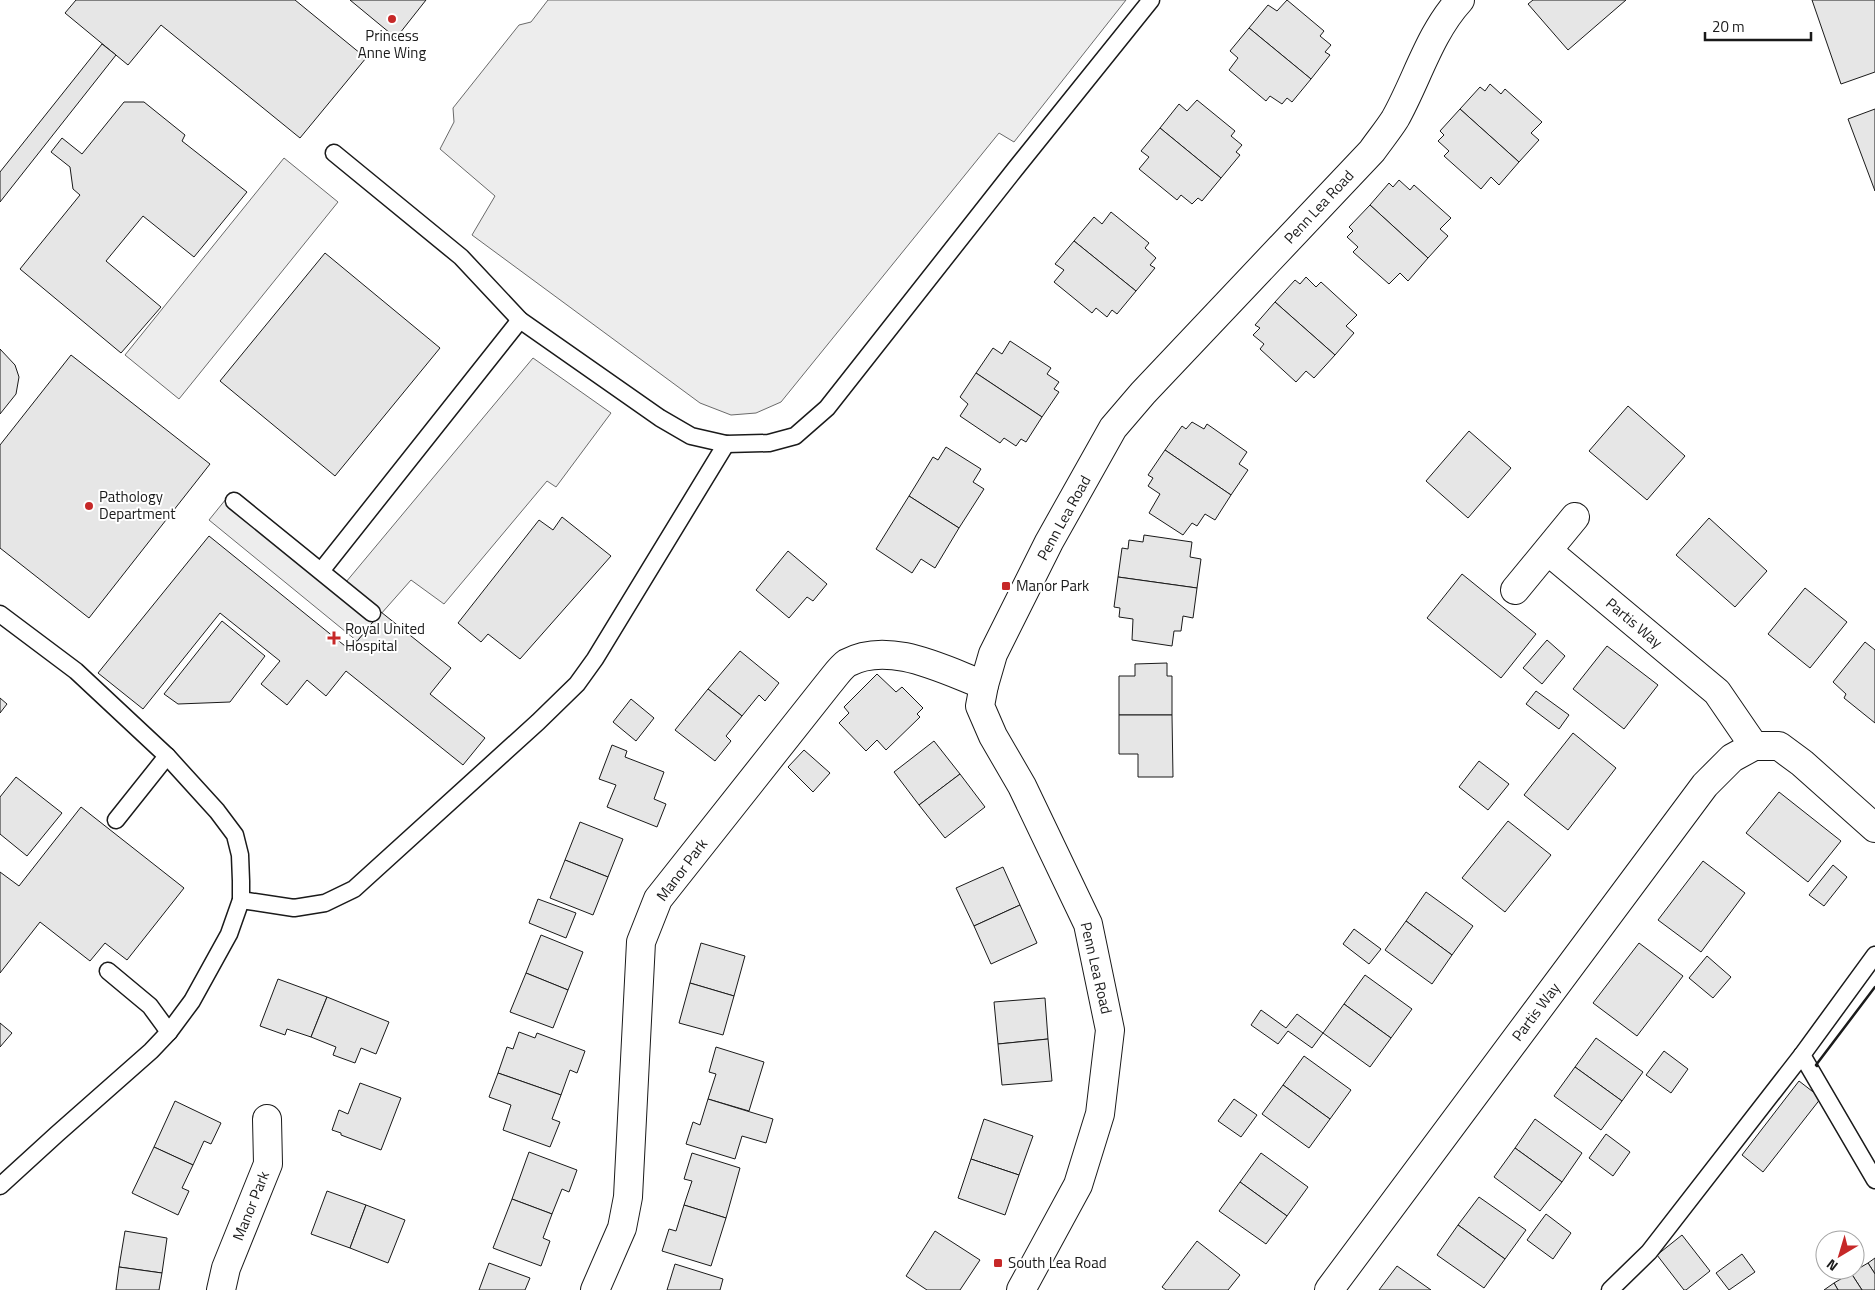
<svg xmlns="http://www.w3.org/2000/svg" width="1875" height="1290" font-family="'Titillium Web',sans-serif">
  <style>
    .parking { fill: #ededed; stroke: #6a6a6a }
    .building { fill: #e6e6e6; stroke: #1a1a1a }
    .lines { fill: none; stroke-linecap: round; stroke-linejoin: round }
    .service-casing { stroke: #1a1a1a; stroke-width: 19 }
    .minor-casing { stroke: #1a1a1a; stroke-width: 30 }
    .service { stroke: #fff; stroke-width: 16 }
    .minor { stroke: #fff; stroke-width: 28 }
    .wall { stroke: #1a1a1a; stroke-width: 2.5 }
    .poi-dot { fill: #c62828; stroke: #fff; stroke-width: 2 }
    .labels { text-anchor: middle; stroke-width: 4; stroke-linejoin: round; paint-order: stroke }
    .poi-label { font-size: 15px; fill: #1a1a1a; stroke: #fff; text-anchor: start }
    .street-label { font-size: 15px; fill: #1a1a1a; stroke: #fff }
  </style>
  <rect width="100%" height="100%" fill="#fff"/>
  <!-- parking -->
  <g class="parking">
    <polygon points="548,0 1126,0 1014,142 999,133 781,402 756,413 731,415 700,403 472,235 495,196 440,149 454,122 453,108 519,25 531,22"/>
    <polygon points="284,158 338,202 179,399 125,355"/>
    <polygon points="533,358 611,413 556,487 547,481 444,604 411,580 357,641 209,520 226,499 336,594"/>
  </g>
  <!-- building -->
  <g class="building">
    <polygon points="76,0 295,0 366,58 300,138 161,25 128,65 65,13"/>
    <polygon points="350,0 426,0 396,38"/>
    <polygon points="1287,0 1324,31 1320,36 1331,45 1325,52 1330,55 1311,79 1249,28 1268,5 1277,11"/>
    <polygon points="1533,0 1626,0 1568,50 1528,4"/>
    <polygon points="1812,0 1875,0 1875,72 1841,84"/>
    <polygon points="1249,28 1311,79 1292,102 1287,98 1282,104 1270,96 1266,101 1229,70 1238,58 1230,51"/>
    <polygon points="102,44 116,55 0,202 0,172"/>
    <polygon points="1490,84 1501,94 1505,89 1542,122 1531,133 1539,140 1519,162 1460,109 1480,87 1485,91"/>
    <polygon points="1197,100 1235,131 1231,136 1242,145 1236,152 1240,155 1221,178 1160,128 1179,104 1187,111"/>
    <polygon points="124,102 144,102 185,135 182,141 247,192 194,257 143,216 106,261 161,307 121,353 20,269 80,195 73,189 70,167 51,152 62,138 82,154"/>
    <polygon points="1460,109 1519,162 1499,185 1491,177 1481,189 1444,156 1449,151 1438,141 1444,135 1440,131"/>
    <polygon points="1875,109 1875,191 1848,119"/>
    <polygon points="1160,128 1221,178 1202,201 1198,198 1192,204 1181,195 1177,200 1139,169 1149,157 1141,151"/>
    <polygon points="1399,180 1410,190 1414,185 1451,218 1440,229 1448,236 1428,258 1370,205 1389,183 1393,187"/>
    <polygon points="1370,205 1428,258 1408,281 1400,273 1389,284 1353,252 1358,247 1347,237 1353,231 1349,227"/>
    <polygon points="1111,212 1149,243 1145,248 1156,258 1150,265 1155,268 1136,291 1074,241 1094,217 1102,224"/>
    <polygon points="1074,241 1136,291 1117,314 1112,310 1107,317 1096,308 1092,313 1054,282 1064,270 1055,264"/>
    <polygon points="325,253 440,348 335,476 220,381"/>
    <polygon points="1306,277 1316,287 1321,282 1357,315 1346,326 1354,333 1335,355 1275,302 1295,280 1300,284"/>
    <polygon points="1275,302 1335,355 1314,378 1306,371 1296,382 1260,349 1264,344 1253,335 1260,328 1255,325"/>
    <polygon points="1010,341 1051,368 1047,374 1059,382 1054,389 1059,392 1042,417 976,373 993,348 1002,354"/>
    <polygon points="0,349 15,365 19,377 16,394 0,414"/>
    <polygon points="71,355 210,464 89,618 0,548 0,445"/>
    <polygon points="976,373 1042,417 1026,442 1021,439 1016,446 1004,438 1000,443 960,416 968,404 960,397"/>
    <polygon points="1628,406 1685,456 1647,500 1589,451"/>
    <polygon points="1192,422 1204,429 1207,424 1247,452 1239,464 1248,470 1231,495 1165,450 1182,426 1186,429"/>
    <polygon points="1469,431 1511,468 1468,518 1426,481"/>
    <polygon points="946,447 981,469 973,482 984,489 959,528 909,496 933,457 938,460"/>
    <polygon points="1165,450 1231,495 1215,520 1205,514 1197,526 1192,523 1183,535 1149,513 1160,494 1148,486 1153,478 1148,475"/>
    <polygon points="909,496 959,528 935,568 921,559 912,573 876,549"/>
    <polygon points="562,517 611,556 520,659 488,634 481,642 458,623 539,520 553,530"/>
    <polygon points="1709,518 1767,571 1735,607 1676,555"/>
    <polygon points="1144,535 1192,542 1190,557 1201,559 1197,588 1118,577 1122,548 1128,549 1129,540 1143,542"/>
    <polygon points="209,536 350,650 381,612 451,668 430,694 485,738 463,765 346,671 326,696 307,680 287,705 261,684 280,661 220,613 143,709 98,673"/>
    <polygon points="788,551 827,584 813,601 807,597 789,618 756,590"/>
    <polygon points="1462,574 1536,634 1501,678 1427,618"/>
    <polygon points="1118,577 1197,588 1193,618 1183,616 1181,631 1174,631 1172,646 1132,640 1133,619 1119,617 1120,608 1114,607"/>
    <polygon points="1805,588 1847,622 1810,668 1768,634"/>
    <polygon points="222,621 265,656 230,702 178,704 164,694"/>
    <polygon points="1547,640 1565,656 1542,684 1523,668"/>
    <polygon points="1865,642 1875,650 1875,723 1844,698 1846,694 1833,682"/>
    <polygon points="1607,646 1658,685 1624,729 1573,689"/>
    <polygon points="740,651 779,683 765,701 759,695 742,716 708,689"/>
    <polygon points="1167,663 1167,676 1172,676 1172,715 1119,715 1119,676 1135,676 1135,664"/>
    <polygon points="877,674 896,692 902,687 923,708 917,714 920,717 886,750 877,740 866,751 839,723 849,713 844,707"/>
    <polygon points="708,689 742,716 726,736 731,741 715,761 675,730"/>
    <polygon points="1536,691 1569,715 1559,729 1526,704"/>
    <polygon points="0,698 7,704 0,713"/>
    <polygon points="631,699 654,718 636,741 613,722"/>
    <polygon points="1119,715 1172,715 1173,777 1138,777 1138,754 1119,754"/>
    <polygon points="1573,733 1616,768 1568,830 1524,795"/>
    <polygon points="934,741 960,774 919,805 894,772"/>
    <polygon points="612,745 627,751 625,757 664,772 654,799 666,804 657,827 607,807 616,785 599,779"/>
    <polygon points="804,750 830,773 813,792 788,767"/>
    <polygon points="1479,761 1509,784 1488,810 1459,787"/>
    <polygon points="960,774 985,807 945,838 919,805"/>
    <polygon points="16,777 62,813 27,856 0,834 0,797"/>
    <polygon points="1779,792 1841,841 1808,882 1746,833"/>
    <polygon points="81,807 184,888 127,960 105,943 90,961 40,922 0,973 0,872 19,886"/>
    <polygon points="1508,821 1551,855 1505,912 1462,878"/>
    <polygon points="580,822 623,839 608,877 565,860"/>
    <polygon points="565,860 608,877 593,915 550,898"/>
    <polygon points="1703,861 1745,893 1701,952 1658,920"/>
    <polygon points="1833,865 1847,877 1824,906 1809,895"/>
    <polygon points="1003,867 1020,905 974,926 956,888"/>
    <polygon points="1426,892 1473,926 1452,955 1406,921"/>
    <polygon points="538,899 576,913 566,938 529,923"/>
    <polygon points="1020,905 1037,943 991,964 974,926"/>
    <polygon points="1406,921 1452,955 1432,984 1385,950"/>
    <polygon points="1354,929 1381,949 1369,964 1343,944"/>
    <polygon points="541,935 583,952 568,990 526,973"/>
    <polygon points="701,943 745,956 734,996 690,983"/>
    <polygon points="1639,943 1683,976 1637,1036 1593,1003"/>
    <polygon points="1707,956 1731,977 1713,998 1689,978"/>
    <polygon points="526,973 568,990 553,1028 510,1012"/>
    <polygon points="1365,975 1412,1009 1391,1038 1344,1004"/>
    <polygon points="278,979 327,997 311,1037 287,1029 285,1035 260,1026"/>
    <polygon points="690,983 734,996 723,1035 679,1023"/>
    <polygon points="327,997 389,1022 376,1054 361,1048 355,1063 333,1055 336,1047 311,1037"/>
    <polygon points="1045,998 1048,1039 998,1044 994,1002"/>
    <polygon points="1344,1004 1391,1038 1370,1067 1323,1033"/>
    <polygon points="1261,1010 1286,1028 1297,1014 1323,1033 1312,1048 1288,1031 1278,1044 1251,1025"/>
    <polygon points="0,1023 12,1033 0,1047"/>
    <polygon points="519,1032 535,1038 537,1033 585,1051 577,1073 570,1070 561,1095 498,1073 507,1047 513,1049"/>
    <polygon points="1596,1038 1643,1072 1622,1101 1575,1067"/>
    <polygon points="1048,1039 1052,1081 1002,1085 998,1044"/>
    <polygon points="716,1047 764,1062 749,1111 708,1099 716,1074 709,1072"/>
    <polygon points="1664,1051 1688,1069 1671,1093 1646,1075"/>
    <polygon points="1304,1056 1351,1090 1330,1119 1283,1085"/>
    <polygon points="1575,1067 1622,1101 1601,1130 1554,1096"/>
    <polygon points="498,1073 561,1095 552,1119 560,1122 550,1147 503,1130 511,1105 489,1097"/>
    <polygon points="1799,1081 1821,1098 1763,1172 1742,1155"/>
    <polygon points="360,1083 401,1098 381,1150 341,1135 341,1133 332,1130 339,1110 348,1114"/>
    <polygon points="1283,1085 1330,1119 1309,1148 1262,1114"/>
    <polygon points="708,1099 773,1119 766,1143 742,1136 735,1159 686,1144 693,1122 700,1125"/>
    <polygon points="1234,1099 1257,1115 1241,1137 1218,1121"/>
    <polygon points="175,1101 221,1123 211,1144 204,1141 193,1165 154,1147"/>
    <polygon points="984,1119 1033,1136 1019,1175 971,1159"/>
    <polygon points="1535,1119 1582,1153 1562,1182 1515,1148"/>
    <polygon points="1606,1134 1630,1152 1613,1176 1589,1158"/>
    <polygon points="154,1147 193,1165 182,1188 189,1191 178,1215 132,1193"/>
    <polygon points="1515,1148 1562,1182 1540,1211 1494,1177"/>
    <polygon points="529,1152 577,1170 569,1192 562,1189 552,1214 512,1199"/>
    <polygon points="692,1153 740,1168 726,1218 684,1205 692,1181 684,1179"/>
    <polygon points="1261,1153 1308,1187 1287,1216 1240,1182"/>
    <polygon points="971,1159 1019,1175 1005,1215 958,1198"/>
    <polygon points="1240,1182 1287,1216 1266,1244 1219,1211"/>
    <polygon points="327,1191 366,1205 350,1248 311,1234"/>
    <polygon points="1479,1197 1526,1230 1505,1259 1458,1225"/>
    <polygon points="512,1199 552,1214 543,1238 550,1241 541,1266 493,1248"/>
    <polygon points="366,1205 405,1220 388,1263 350,1248"/>
    <polygon points="684,1205 726,1218 711,1266 662,1251 669,1229 676,1231"/>
    <polygon points="1546,1214 1571,1233 1553,1259 1527,1240"/>
    <polygon points="1458,1225 1505,1259 1484,1288 1437,1255"/>
    <polygon points="125,1231 167,1238 162,1273 119,1267"/>
    <polygon points="935,1231 980,1260 960,1290 927,1290 906,1276"/>
    <polygon points="1682,1235 1710,1271 1686,1290 1684,1290 1657,1255"/>
    <polygon points="1197,1241 1240,1275 1228,1290 1166,1290 1162,1287"/>
    <polygon points="1742,1254 1755,1272 1729,1290 1716,1273"/>
    <polygon points="1875,1258 1875,1274 1868,1263"/>
    <polygon points="489,1263 530,1278 525,1290 479,1290"/>
    <polygon points="1868,1263 1875,1274 1875,1290 1862,1290 1851,1273"/>
    <polygon points="675,1264 723,1279 720,1290 667,1290"/>
    <polygon points="1397,1266 1431,1290 1379,1290"/>
    <polygon points="119,1267 162,1273 159,1290 116,1290"/>
    <polygon points="1851,1273 1862,1290 1838,1290 1834,1283"/>
    <polygon points="1834,1283 1838,1290 1824,1290"/>
  </g>
  <g class="lines">
    <defs>
      <g id="service">
        <polyline points="334,153 461,257 520,320 660,418 691,436 726,444 769,443 795,436 827,408 1016,168 1151,0"/>
        <polyline points="234,501 372,613"/>
        <polyline points="321,571 520,320"/>
        <polyline points="0,614 76,671 167,756 217,811 235,835 240,855 241,881 241,900 229,934 192,1001 169,1032 151,1051 57,1134 0,1186"/>
        <polyline points="116,820 167,756"/>
        <polyline points="241,900 294,908 325,903 354,889 538,722 577,684 595,659 726,444"/>
        <polyline points="108,971 150,1006 169,1032"/>
        <polyline points="1802,1055 1875,1180"/>
        <polyline points="1610,1290 1649,1252 1802,1055 1875,955"/>
      </g>
      <g id="minor">
        <polyline points="1548,551 1717,692 1754,746"/>
        <polyline points="1515,590 1575,517"/>
        <polyline points="221,1290 226,1268 268,1164 267,1119"/>
        <path d="M595,1290l27,-62 6,-31 13,-255 17,-43 171,-216c5,-6 12,-16 18,-20 42,-23 97,7 137,22"/>
        <path d="M1021,1290l57,-105 22,-71 10,-84 -22,-106 -66,-138 -29,-50 -13,-30 4,-21 9,-31 56,-112 64,-114 30,-35 229,-242c7,-10 16,-21 23,-32 22,-39 34,-85 65,-119"/>
        <polyline points="1329,1290 1705,785 1732,758 1754,746 1779,746 1802,763 1875,828"/>
      </g>
    </defs>
    <!-- service casing -->
    <use href="#service" class="service-casing"/>
    <!-- minor casing -->
    <use href="#minor" class="minor-casing"/>
    <!-- service -->
    <use href="#service" class="service"/>
    <!-- minor -->
    <use href="#minor" class="minor"/>
    <!-- wall -->
    <polyline class="wall" points="1817,1066 1816,1065 1875,987"/>
  </g>
  <!-- markers -->
  <g class="poi-dot">
    <circle cx="392" cy="19" r="5"/>
    <circle cx="89" cy="506" r="5"/>
    <rect x="1001" y="581" width="10" height="10" rx="2.5"/>
    <path d="M331.5 630.5h5v5h5v5h-5v5h-5v-5h-5v-5h5z"/>
    <rect x="993" y="1258" width="10" height="10" rx="2.5"/>
  </g>
  <g class="labels">
    <!-- poi labels -->
    <g class="poi-label">
      <text x="392" y="41" text-anchor="middle">Princess<tspan x="392" dy="17">Anne Wing</tspan></text>
      <text x="99" y="502">Pathology<tspan x="99" dy="17">Department</tspan></text>
      <text x="1016" y="591">Manor Park</text>
      <text x="345" y="634">Royal United<tspan x="345" dy="17">Hospital</tspan></text>
      <text x="1008" y="1268">South Lea Road</text>
    </g>
    <!-- street labels -->
    <g class="street-label">
      <text transform="translate(1319 207) rotate(-47)" y="5">Penn Lea Road</text>
      <text transform="translate(1064 518) rotate(-61)" y="5">Penn Lea Road</text>
      <text transform="translate(1634 623) rotate(40)" y="5">Partis Way</text>
      <text transform="translate(682 870) rotate(-53)" y="5">Manor Park</text>
      <text transform="translate(1096 968) rotate(77)" y="5">Penn Lea Road</text>
      <text transform="translate(1536 1012) rotate(-53)" y="5">Partis Way</text>
      <text transform="translate(251 1206) rotate(-68)" y="5">Manor Park</text>
    </g>
  </g>
  <!-- north arrow -->
  <g transform="translate(1840 1255) rotate(218)"><circle r="24" fill="#ffffff" stroke="#a3a3a3"/>
  <path d="M0-4L9 19L0 12L-9 19Z" fill="#c62828"/>
  <text y="-8" font-size="14" font-weight="bold" text-anchor="middle" fill="#1a1a1a">N</text>
  </g>
  <!-- scale -->
  <path d="M1705 32v8h106v-8" fill="none" stroke="#1a1a1a" stroke-width="2.5"/>
  <text x="1712" y="32" font-size="15" fill="#1a1a1a" stroke="#ffffff" stroke-width="4" paint-order="stroke">20 m</text>
</svg>
